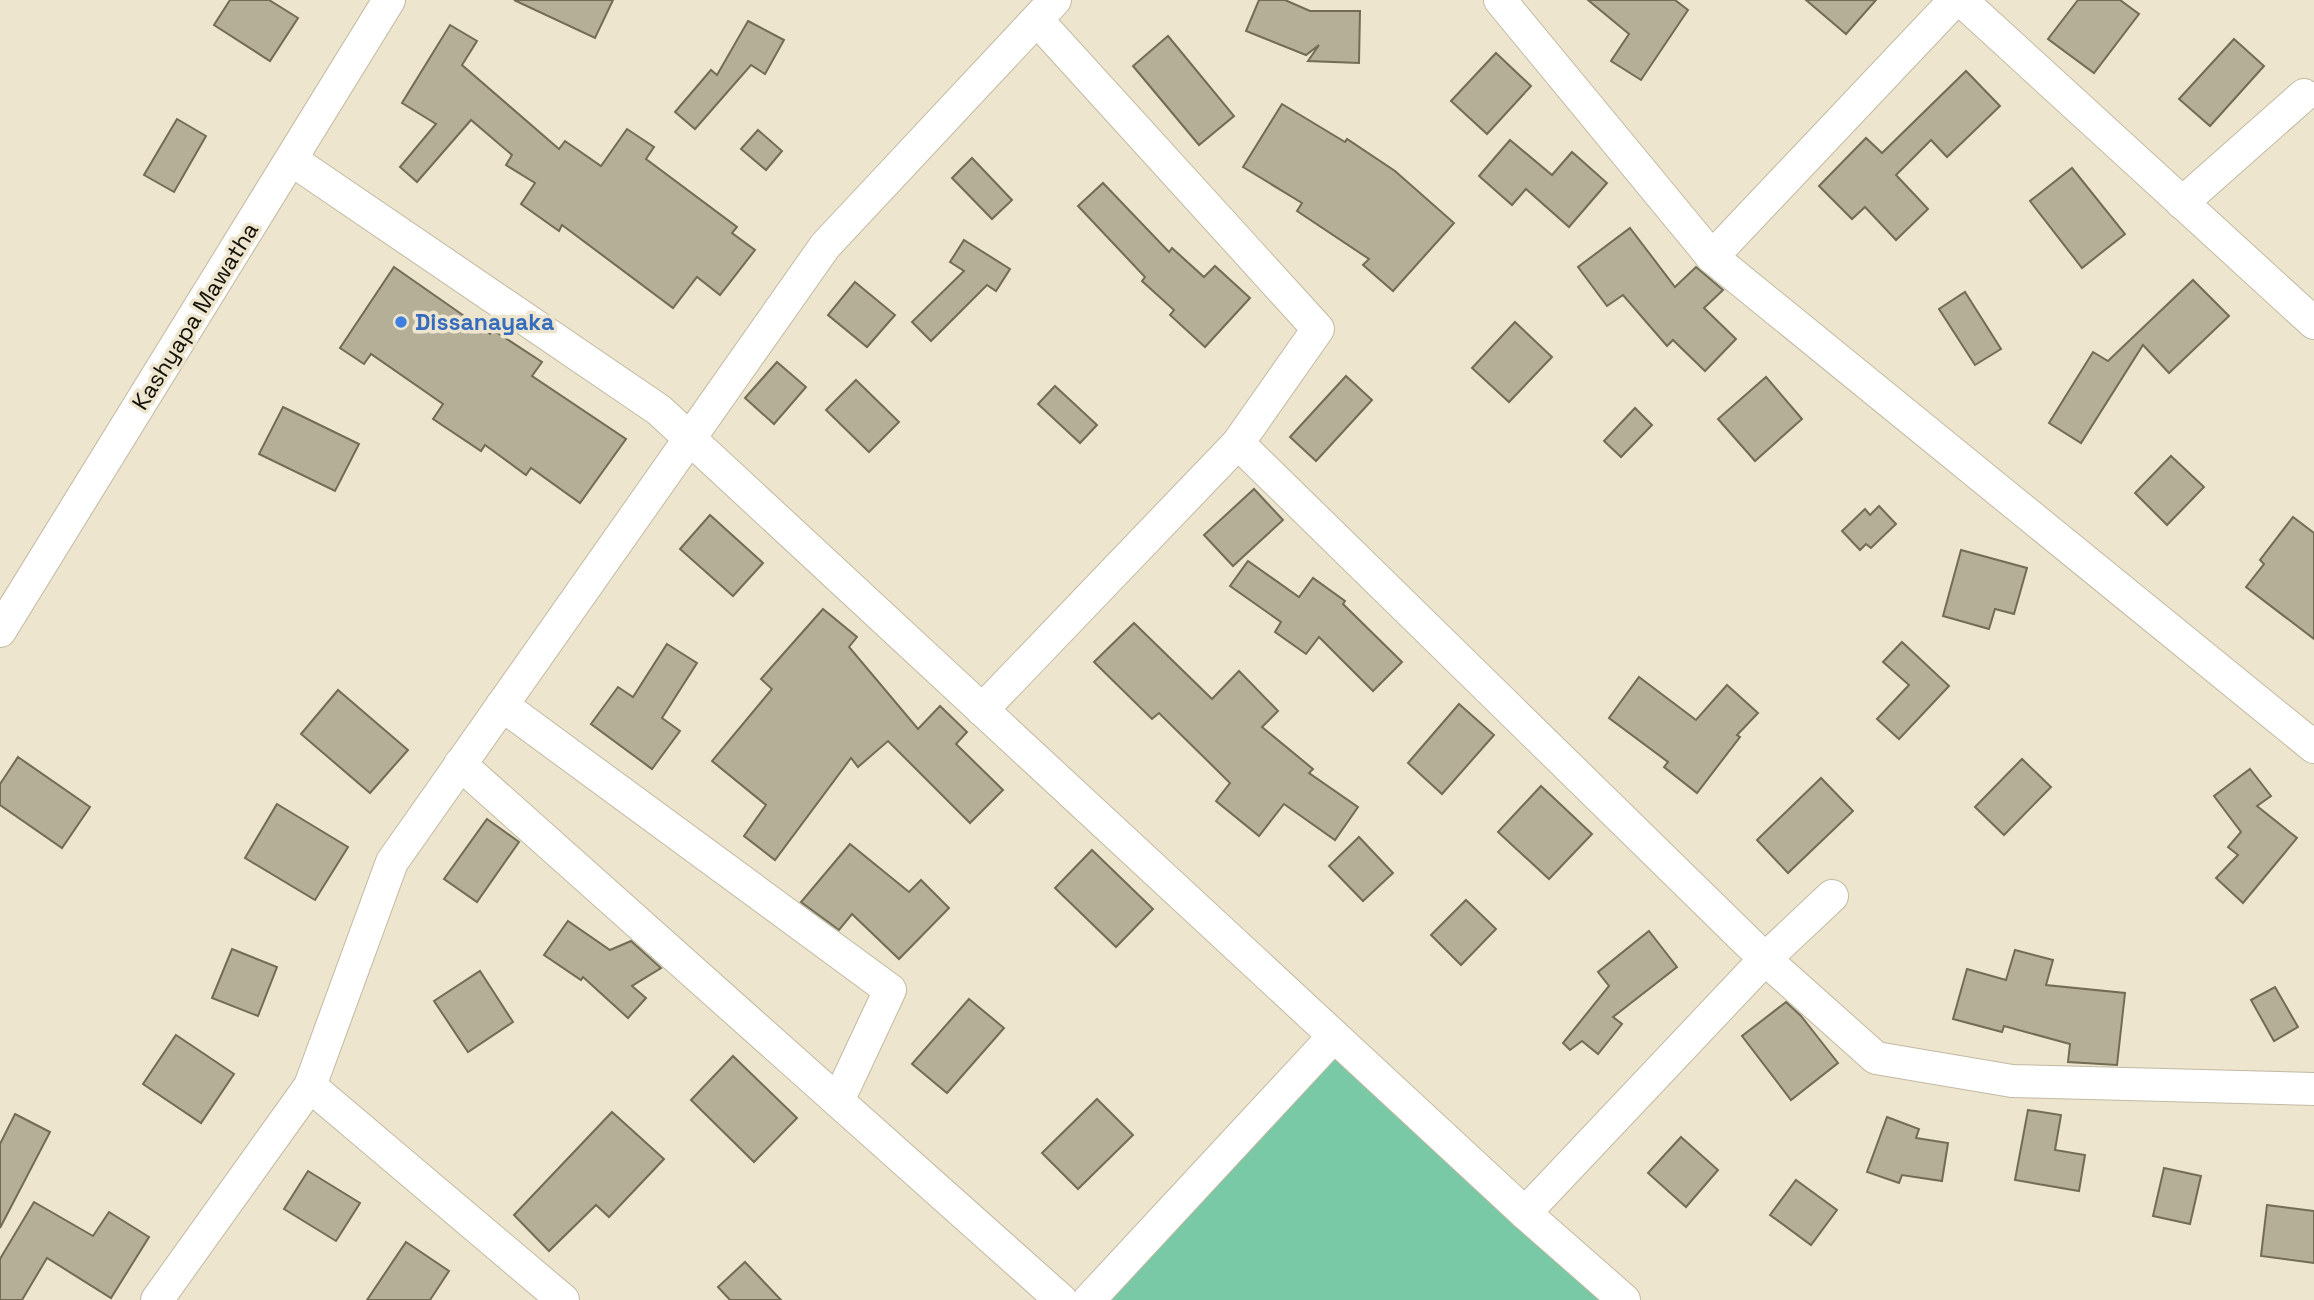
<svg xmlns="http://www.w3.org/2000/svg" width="2314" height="1300" font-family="'Space Grotesk',sans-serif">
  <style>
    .green { fill: #79c9a6 }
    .building { fill: #b6af97; stroke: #726c56; stroke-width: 2 }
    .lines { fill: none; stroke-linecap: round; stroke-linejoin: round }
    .minor-casing { stroke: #c1b9a2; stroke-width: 34 }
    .minor { stroke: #fff; stroke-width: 32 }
    .shop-dot { fill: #3f7fe0; stroke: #ede5cd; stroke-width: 2.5 }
    .labels { text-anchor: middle; stroke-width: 7; stroke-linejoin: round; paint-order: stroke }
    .street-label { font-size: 23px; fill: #120f07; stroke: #ede5cd }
    .shop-label { font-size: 23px; font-weight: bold; fill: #366cbe; stroke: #ede5cd; text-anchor: start }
  </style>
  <rect width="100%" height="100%" fill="#ede5cd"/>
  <!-- green -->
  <polygon class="green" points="1334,1036 1629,1300 1088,1300"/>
  <!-- building -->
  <g class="building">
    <polygon points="230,0 269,0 298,18 270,61 214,25"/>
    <polygon points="514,0 613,0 595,38"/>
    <polygon points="1259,0 1285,0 1310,11 1360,11 1359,63 1308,61 1319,45 1306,55 1246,31"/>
    <polygon points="1588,0 1675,0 1688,10 1641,80 1611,61 1629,34"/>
    <polygon points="1806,0 1876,0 1846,34"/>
    <polygon points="2078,0 2120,0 2139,14 2094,73 2048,39"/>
    <polygon points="748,21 784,40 765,74 751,65 695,129 675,112 711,70 717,75"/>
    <polygon points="450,25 477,41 462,65 559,149 565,141 601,166 627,129 654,147 646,159 737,227 732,233 755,250 720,295 697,277 673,308 562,225 559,231 521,204 535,183 506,165 512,155 471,120 417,182 400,167 436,124 402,103"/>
    <polygon points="1168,36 1234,116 1199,145 1133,66"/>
    <polygon points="2234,39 2264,66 2210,126 2179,99"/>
    <polygon points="1496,53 1531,86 1487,134 1451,101"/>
    <polygon points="1966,71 2000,106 1947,157 1931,140 1896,175 1928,209 1896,240 1865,207 1852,219 1819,186 1866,138 1882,153"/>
    <polygon points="1282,104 1345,142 1347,139 1395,171 1454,223 1393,291 1363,265 1369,259 1297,211 1302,203 1243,167"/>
    <polygon points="177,119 206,136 174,192 144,175"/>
    <polygon points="758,130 782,151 766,170 741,149"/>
    <polygon points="1510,140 1552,175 1572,152 1607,183 1569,227 1526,189 1512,205 1479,176"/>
    <polygon points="972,158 1012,200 992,219 952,178"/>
    <polygon points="2072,168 2125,234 2082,268 2030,201"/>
    <polygon points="1103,183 1169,252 1172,248 1204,277 1215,266 1250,298 1205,347 1170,315 1174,310 1142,281 1145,277 1078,206"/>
    <polygon points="1630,228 1675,287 1696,267 1723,290 1704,308 1736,339 1705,371 1673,340 1667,346 1623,295 1607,306 1578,267"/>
    <polygon points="964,240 1010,269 996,291 987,285 931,341 912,322 964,271 950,262"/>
    <polygon points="394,267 490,334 493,330 542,362 532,376 626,439 580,503 531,468 526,475 485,445 481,451 433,419 443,404 371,354 364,364 340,348"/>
    <polygon points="2193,280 2229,316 2169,373 2143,345 2081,443 2049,423 2093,352 2108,361"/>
    <polygon points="855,282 895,315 867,347 828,315"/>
    <polygon points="1965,292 2001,349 1975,365 1939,309"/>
    <polygon points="1515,322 1552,357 1509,402 1472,368"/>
    <polygon points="777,362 806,387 774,424 745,398"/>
    <polygon points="1346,376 1372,400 1316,461 1290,437"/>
    <polygon points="1766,377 1802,419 1755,461 1718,419"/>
    <polygon points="856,380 899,422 869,452 826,410"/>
    <polygon points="1055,386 1097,425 1080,443 1038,404"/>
    <polygon points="283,407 359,444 335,491 259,454"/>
    <polygon points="1635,408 1652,425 1621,457 1604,441"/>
    <polygon points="2171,456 2204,487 2167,525 2135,493"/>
    <polygon points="1254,489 1283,520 1233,566 1204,535"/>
    <polygon points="1879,506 1896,524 1871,548 1866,544 1860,550 1842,531 1865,509 1870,515"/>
    <polygon points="710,515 763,563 733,596 680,549"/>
    <polygon points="2293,517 2314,533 2314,639 2246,587 2264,564 2260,560"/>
    <polygon points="1961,550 2027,568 2014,614 1995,609 1989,629 1943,616"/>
    <polygon points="1248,561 1299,597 1313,578 1345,601 1343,604 1402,662 1373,691 1319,637 1306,654 1275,632 1281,622 1230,586"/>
    <polygon points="823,609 857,637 849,647 918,729 940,706 967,732 956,744 1003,790 970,823 888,741 858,767 851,758 775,860 744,836 766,805 712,761 772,689 761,679"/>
    <polygon points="1134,623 1212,699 1239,671 1278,711 1262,727 1313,769 1309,773 1358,807 1335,840 1284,804 1259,836 1216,801 1230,783 1159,713 1152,719 1094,662"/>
    <polygon points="1902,642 1949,686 1899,739 1877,719 1909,685 1883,662"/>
    <polygon points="667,644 697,663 662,718 680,731 652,769 591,724 618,687 633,697"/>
    <polygon points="1639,677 1696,720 1727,685 1758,713 1737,735 1740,737 1697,793 1664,767 1668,762 1609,718"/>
    <polygon points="338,690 408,750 370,793 301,734"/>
    <polygon points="1459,704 1494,735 1442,794 1408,763"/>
    <polygon points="18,757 90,807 62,848 0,805 0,784"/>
    <polygon points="2022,759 2051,787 2004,835 1975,807"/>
    <polygon points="2250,769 2271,796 2257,806 2297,838 2243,903 2216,878 2238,855 2228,847 2241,832 2214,796"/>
    <polygon points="1821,778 1853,811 1788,873 1757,840"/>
    <polygon points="1541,786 1592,834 1549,879 1498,832"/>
    <polygon points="277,804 348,847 315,900 245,858"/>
    <polygon points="487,819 519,842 477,902 444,879"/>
    <polygon points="1359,837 1393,873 1363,901 1329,866"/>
    <polygon points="850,844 909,892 921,880 949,908 899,959 852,914 839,930 801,902"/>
    <polygon points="1092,850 1153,909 1116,947 1055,888"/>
    <polygon points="1466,900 1496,929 1461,965 1431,935"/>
    <polygon points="568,921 610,950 631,941 661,968 632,986 646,998 628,1018 583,977 581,980 544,955"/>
    <polygon points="1649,931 1677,967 1613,1017 1622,1024 1598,1054 1582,1041 1570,1050 1563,1043 1609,986 1598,972"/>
    <polygon points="232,949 277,967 258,1016 212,998"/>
    <polygon points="2015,950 2053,960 2046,985 2125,993 2117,1065 2068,1062 2070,1044 2004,1026 2002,1032 1953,1019 1967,969 2006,980"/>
    <polygon points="480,971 513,1022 468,1052 434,1001"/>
    <polygon points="2275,987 2298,1027 2274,1041 2251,1000"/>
    <polygon points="969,999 1004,1028 947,1093 912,1064"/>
    <polygon points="1786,1002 1801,1016 1838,1063 1791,1100 1742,1036"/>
    <polygon points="176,1035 234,1074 201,1123 143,1084"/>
    <polygon points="733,1056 797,1118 754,1162 691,1100"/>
    <polygon points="1097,1099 1133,1135 1078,1189 1042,1153"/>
    <polygon points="2028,1110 2061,1115 2055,1150 2085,1155 2079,1191 2015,1180"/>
    <polygon points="612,1112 664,1159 609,1217 596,1205 549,1251 514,1215"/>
    <polygon points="15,1114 50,1132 0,1228 0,1144"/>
    <polygon points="1887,1117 1919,1129 1916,1138 1948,1143 1942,1181 1902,1175 1899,1183 1867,1172"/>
    <polygon points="1681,1137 1718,1170 1686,1207 1648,1173"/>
    <polygon points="2164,1168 2201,1176 2190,1224 2153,1216"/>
    <polygon points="308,1171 360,1203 336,1241 284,1209"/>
    <polygon points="1796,1180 1837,1210 1811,1245 1770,1215"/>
    <polygon points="34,1202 93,1236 109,1212 149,1237 111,1298 47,1258 22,1300 0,1300 0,1259"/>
    <polygon points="2267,1205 2314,1211 2314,1263 2261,1256"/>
    <polygon points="406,1242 449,1271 430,1300 367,1300"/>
    <polygon points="745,1262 781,1300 730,1300 718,1287"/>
  </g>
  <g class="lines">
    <defs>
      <g id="minor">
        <polyline points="1500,0 1712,257 2314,747"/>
        <polyline points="1961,0 2314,323"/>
        <polyline points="292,160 659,410 1525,1213 1624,1300"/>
        <polyline points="2182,203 2304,95"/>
        <polyline points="1712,257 1955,0"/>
        <polyline points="1238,443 1765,959 1876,1058 2012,1081 2314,1089"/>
        <polyline points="0,631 389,0"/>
        <polyline points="502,705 890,990 838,1101"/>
        <polyline points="982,710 1238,443 1318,329 1038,21"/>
        <polyline points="460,764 1061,1300"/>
        <polyline points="310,1086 563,1300"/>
        <polyline points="1525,1213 1765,959 1832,896"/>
        <polyline points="157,1300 310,1086 392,862 825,246 1055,0"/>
        <polyline points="1089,1300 1334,1036"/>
      </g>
    </defs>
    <!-- minor casing -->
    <use href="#minor" class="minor-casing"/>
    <!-- minor -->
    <use href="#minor" class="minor"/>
  </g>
  <!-- markers -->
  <circle class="shop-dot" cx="401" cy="322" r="7"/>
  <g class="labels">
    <!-- street labels -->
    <g class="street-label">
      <text transform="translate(195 316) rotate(-58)" y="8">Kashyapa Mawatha</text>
    </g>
    <!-- shop labels -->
    <g class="shop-label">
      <text x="415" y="330">Dissanayaka</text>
    </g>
  </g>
</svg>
